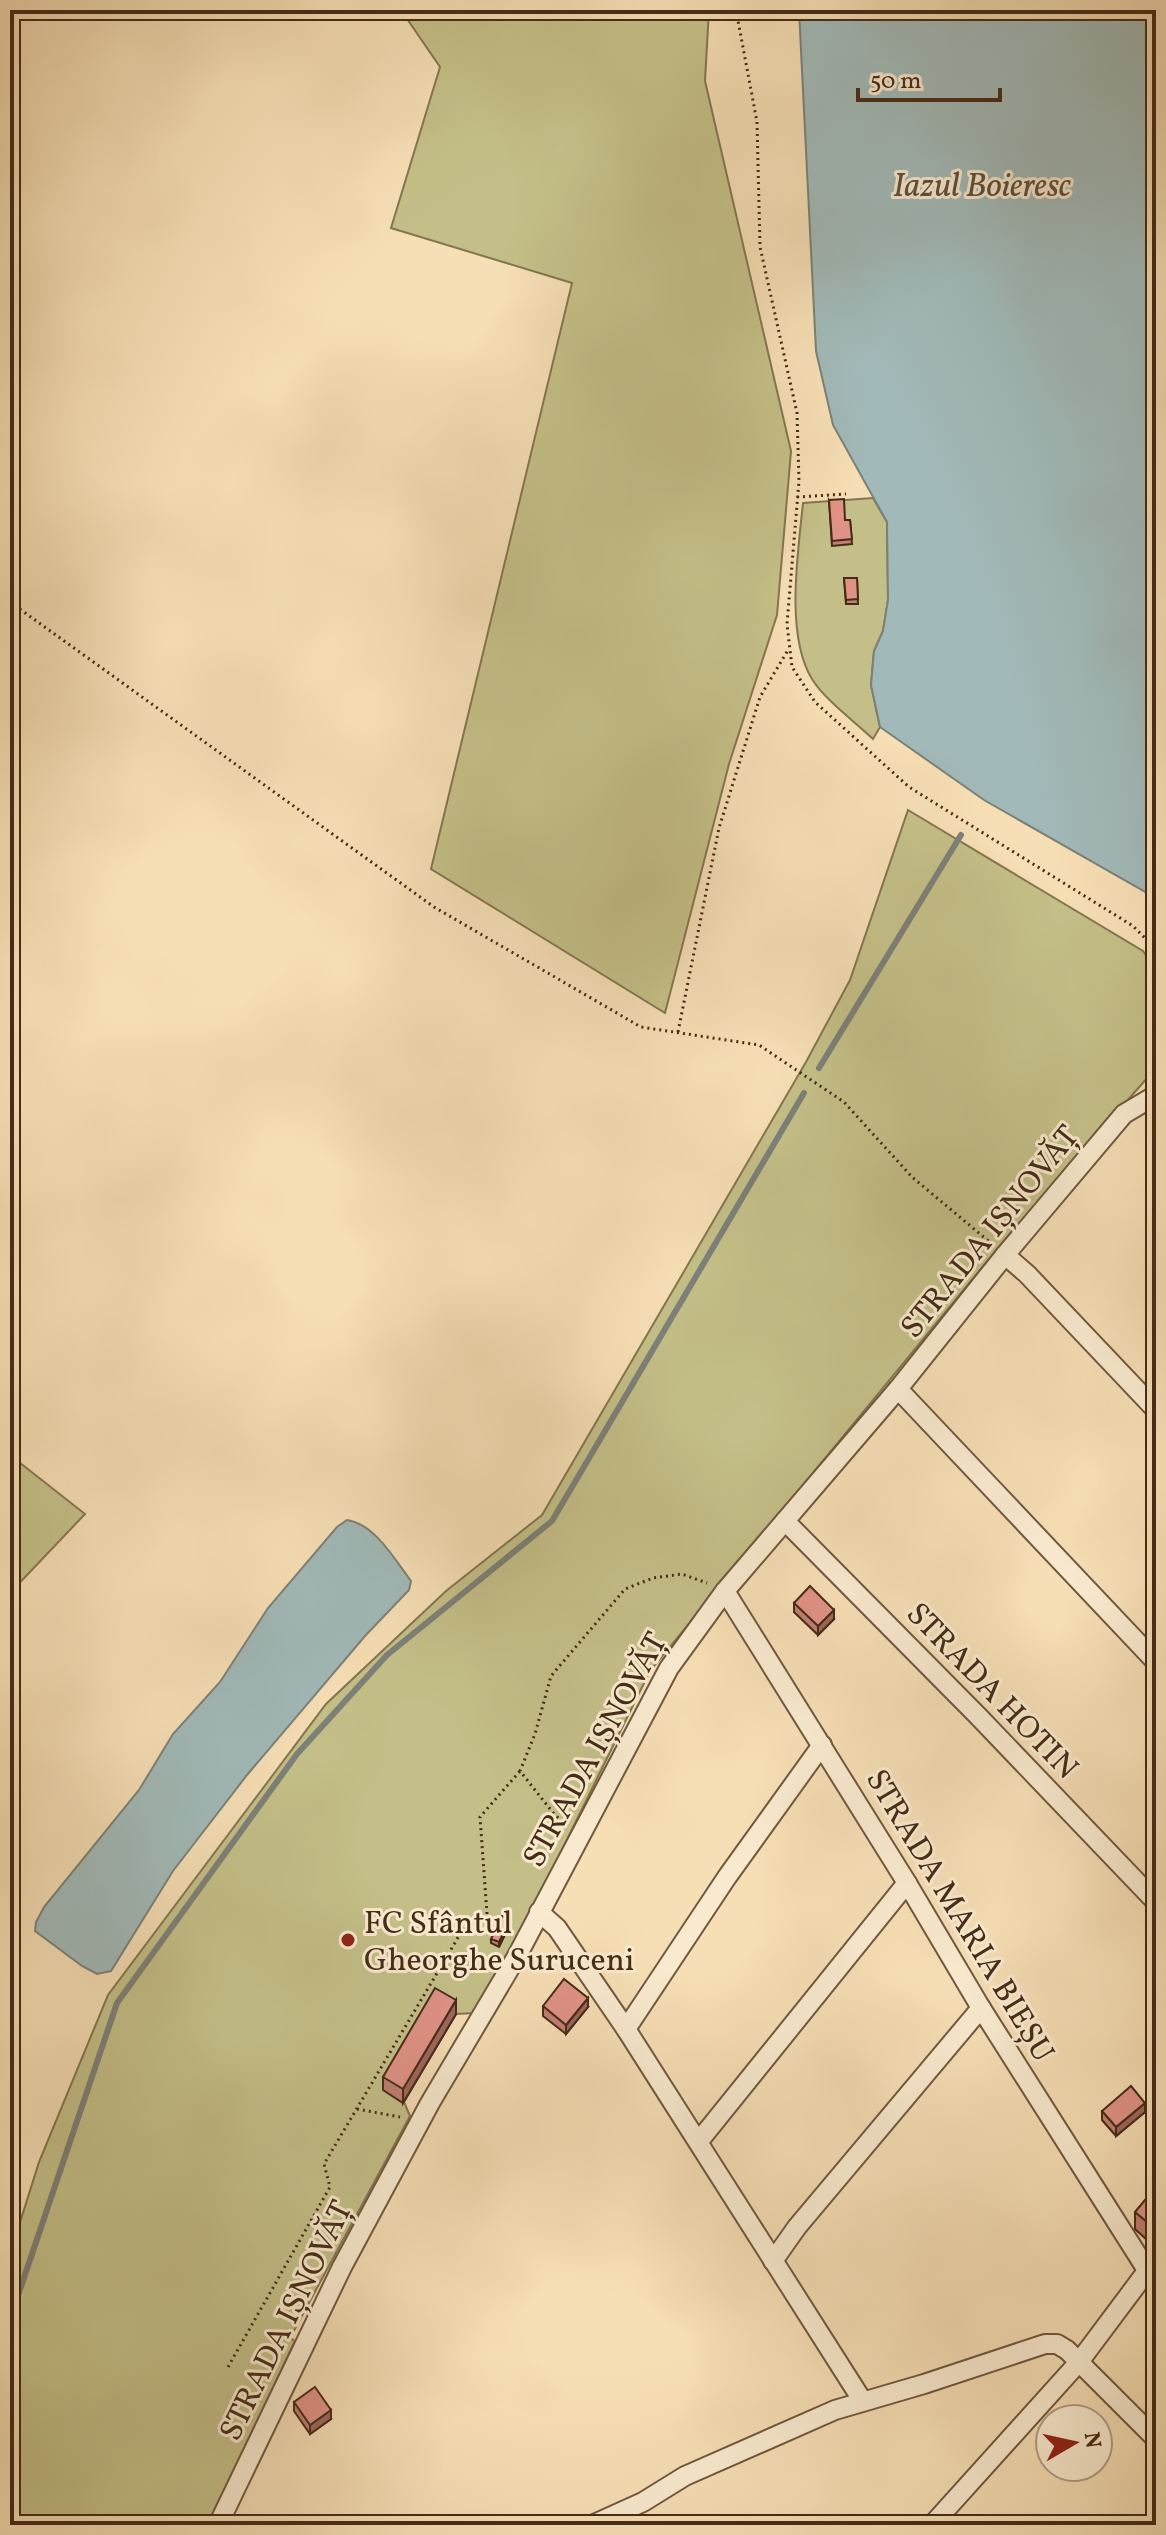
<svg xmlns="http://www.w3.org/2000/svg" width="1166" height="2535" font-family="Vollkorn,serif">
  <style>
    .green { fill: #c4bf88; stroke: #847650; stroke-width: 2 }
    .water { fill: #a1b9b8; stroke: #7c8178; stroke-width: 2 }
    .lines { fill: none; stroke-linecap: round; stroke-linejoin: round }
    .stream { stroke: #7c8178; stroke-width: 6 }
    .street-casing { stroke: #71583e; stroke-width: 22 }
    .path { stroke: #452c17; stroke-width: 3; stroke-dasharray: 2 4; stroke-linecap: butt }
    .street { stroke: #f9eacf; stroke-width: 18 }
    .wall { fill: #c17e74; stroke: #452c17; stroke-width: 2 }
    .shaded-wall { fill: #9d665e; stroke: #452c17; stroke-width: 2 }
    .building { fill: #e09287; stroke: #452c17; stroke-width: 2 }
    .poi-dot { fill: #8f2418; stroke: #f9eacf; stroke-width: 3 }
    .labels { text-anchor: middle; stroke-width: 6; stroke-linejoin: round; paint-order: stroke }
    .street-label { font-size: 32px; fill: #452c17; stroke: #f9eacf }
    .poi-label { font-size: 32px; fill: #452c17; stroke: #f9eacf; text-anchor: start }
    .water-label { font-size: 34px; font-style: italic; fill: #5c4f3f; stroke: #f9eacf }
  </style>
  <rect width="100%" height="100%" fill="#f6deb5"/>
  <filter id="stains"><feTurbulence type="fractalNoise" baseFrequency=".0025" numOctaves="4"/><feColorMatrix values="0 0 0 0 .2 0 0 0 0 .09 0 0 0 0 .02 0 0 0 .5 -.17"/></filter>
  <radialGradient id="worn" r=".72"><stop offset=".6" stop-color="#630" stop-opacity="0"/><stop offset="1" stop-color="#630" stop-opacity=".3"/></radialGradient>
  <!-- green -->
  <g class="green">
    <polygon points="401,10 709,10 705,81 791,451 777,615 729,764 665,1013 431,869 572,283 391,228 440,67"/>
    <path d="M873,498l14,24 1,78 -5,31 -9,20 -3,34 9,42 -7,12c-18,-17 -49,-40 -61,-60 -27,-44 -14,-126 -9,-176z"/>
    <polygon points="908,810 1143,951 1156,970 1156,1068 1008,1236 650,1671 554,1866 476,2013 456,2014 404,2102 410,2116 290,2338 295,2341 208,2525 10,2525 10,2254 39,2162 108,1995 326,1704 446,1591 542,1515 806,1062 850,980"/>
    <polygon points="10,1455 85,1514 10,1593"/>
  </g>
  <!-- water -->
  <g class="water">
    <polygon points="799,10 1156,10 1156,898 984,800 880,727 871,685 874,651 883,631 888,600 887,522 833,425 816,351"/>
    <path d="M347,1520c28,4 48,40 64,61l-2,9 -44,46 -118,139 -74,96 -62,100 -14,3 -15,-8 -47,-35 1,-9 8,-15 95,-117 34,-56 47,-52 48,-74 69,-81z"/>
  </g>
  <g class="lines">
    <!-- stream -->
    <g class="stream">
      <polyline points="819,1068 961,835"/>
      <polyline points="10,2319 117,2003 297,1754 387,1655 552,1521 804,1093"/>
    </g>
    <defs>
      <g id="street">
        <polyline points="1005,1255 1027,1274 1156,1410"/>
        <polyline points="898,1389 1156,1662"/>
        <polyline points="785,1521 978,1716 1156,1902"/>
        <polyline points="725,1591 907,1883 981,2008 1147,2270"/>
        <polyline points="539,1912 557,1928 626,2029 862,2400"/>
        <polyline points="626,2029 727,1877 822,1745"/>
        <polyline points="699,2141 907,1883"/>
        <polyline points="773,2261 797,2227 981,2008"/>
        <polyline points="218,2525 342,2267 430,2103 517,1956 669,1668 725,1591 898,1389 1005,1255 1124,1114 1156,1095"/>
        <polyline points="592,2525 643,2502 685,2476 835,2410 924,2384 1045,2344 1057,2344 1067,2350 1156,2439"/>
        <polyline points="932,2525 1079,2362 1156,2259"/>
      </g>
    </defs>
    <!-- street casing -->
    <use href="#street" class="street-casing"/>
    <!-- path -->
    <g class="path">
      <polyline points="736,10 757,122 760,247 797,413 799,481 787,624 792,667 815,702 909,787 1133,926 1156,949"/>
      <polyline points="797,497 846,494"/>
      <polyline points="10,602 434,907 641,1027 759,1045 844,1102 912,1177 992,1244"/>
      <polyline points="678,1032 719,828 760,697 788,650"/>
      <polyline points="567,1826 554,1814 520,1771 535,1734 551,1676 625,1589 653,1578 682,1574 707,1583"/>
      <polyline points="487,1914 480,1817 520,1771"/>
      <polyline points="357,2109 400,2117"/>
      <polyline points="228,2367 330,2187 324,2164 469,1919"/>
      <polyline points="653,2515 661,2525"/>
    </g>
    <!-- street -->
    <use href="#street" class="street"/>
  </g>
  <!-- wall -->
  <g class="wall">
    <polygon points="829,500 845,520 850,520 852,544 832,546"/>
    <polygon points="844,578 857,578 858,604 846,604"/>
    <polygon points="794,1603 834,1619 818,1635 794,1612"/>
    <polygon points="510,1924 499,1947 491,1943 491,1939"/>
    <polygon points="543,2006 588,2007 566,2034 543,2016"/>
    <polygon points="456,2014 403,2103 383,2090 383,2077"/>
    <polygon points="1102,2111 1145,2112 1116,2136 1102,2120"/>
    <polygon points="1156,2187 1156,2229 1147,2240 1135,2229 1135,2212"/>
    <polygon points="294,2402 331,2419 310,2434 294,2411"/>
  </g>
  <!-- shaded-wall -->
  <g class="shaded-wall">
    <polygon points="834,1610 834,1619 818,1635 818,1626"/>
    <polygon points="510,1920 510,1924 499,1947 499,1942"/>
    <polygon points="588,1998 588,2007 566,2034 566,2025"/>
    <polygon points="456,2000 456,2014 403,2103 403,2089"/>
    <polygon points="1145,2103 1145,2112 1116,2136 1116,2127"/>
    <polygon points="1156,2212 1156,2229 1147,2240 1147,2222"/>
    <polygon points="331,2410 331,2419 310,2434 310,2425"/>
  </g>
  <!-- building -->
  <g class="building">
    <polygon points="844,499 845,520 850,520 852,539 832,541 829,500"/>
    <polygon points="844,578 857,578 858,599 846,600"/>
    <polygon points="810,1586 834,1610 818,1626 794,1603"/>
    <polygon points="502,1916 510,1920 499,1942 491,1939"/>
    <polygon points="564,1979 588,1998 566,2025 543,2006"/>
    <polygon points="435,1988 456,2000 403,2089 383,2077"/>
    <polygon points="1131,2086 1145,2103 1116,2127 1102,2111"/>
    <polygon points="1156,2187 1156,2212 1147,2222 1135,2212"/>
    <polygon points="315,2387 331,2410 310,2425 294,2402"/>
  </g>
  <!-- markers -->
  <circle class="poi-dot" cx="348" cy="1940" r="8"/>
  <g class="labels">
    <!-- street labels -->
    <g class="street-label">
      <text transform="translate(989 1231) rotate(-51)" y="11">STRADA IȘNOVĂȚ</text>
      <text transform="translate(993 1690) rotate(46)" y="11">STRADA HOTIN</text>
      <text transform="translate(594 1749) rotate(-61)" y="11">STRADA IȘNOVĂȚ</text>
      <text transform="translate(961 1915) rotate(59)" y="11">STRADA MARIA BIEȘU</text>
      <text transform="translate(285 2320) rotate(-64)" y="11">STRADA IȘNOVĂȚ</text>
    </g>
    <!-- poi labels -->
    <g class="poi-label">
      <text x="364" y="1933">FC Sfântul<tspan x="364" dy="37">Gheorghe Suruceni</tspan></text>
    </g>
    <!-- water labels -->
    <g class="water-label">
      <text x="982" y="196">Iazul Boieresc</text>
    </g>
  </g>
  <!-- margin -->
  <rect width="1166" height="2535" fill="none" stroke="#f6deb5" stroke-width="40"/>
  <rect x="12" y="12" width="1142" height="2511" fill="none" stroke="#452c17" stroke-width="4"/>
  <rect x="20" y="20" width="1126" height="2495" fill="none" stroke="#452c17" stroke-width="2"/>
  <!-- north arrow -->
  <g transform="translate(1074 2443) rotate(81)"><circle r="38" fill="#f9eacf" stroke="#b19e85" stroke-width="2"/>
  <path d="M0-6L14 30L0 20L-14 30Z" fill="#8f2418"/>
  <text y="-12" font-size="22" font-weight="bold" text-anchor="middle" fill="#452c17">N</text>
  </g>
  <!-- scale -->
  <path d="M858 88v12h142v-12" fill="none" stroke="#452c17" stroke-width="4"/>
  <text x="870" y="88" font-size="24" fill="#452c17" stroke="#f9eacf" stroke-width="6" paint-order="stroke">50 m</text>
  <rect width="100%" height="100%" filter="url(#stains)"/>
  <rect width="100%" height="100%" fill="url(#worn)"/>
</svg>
